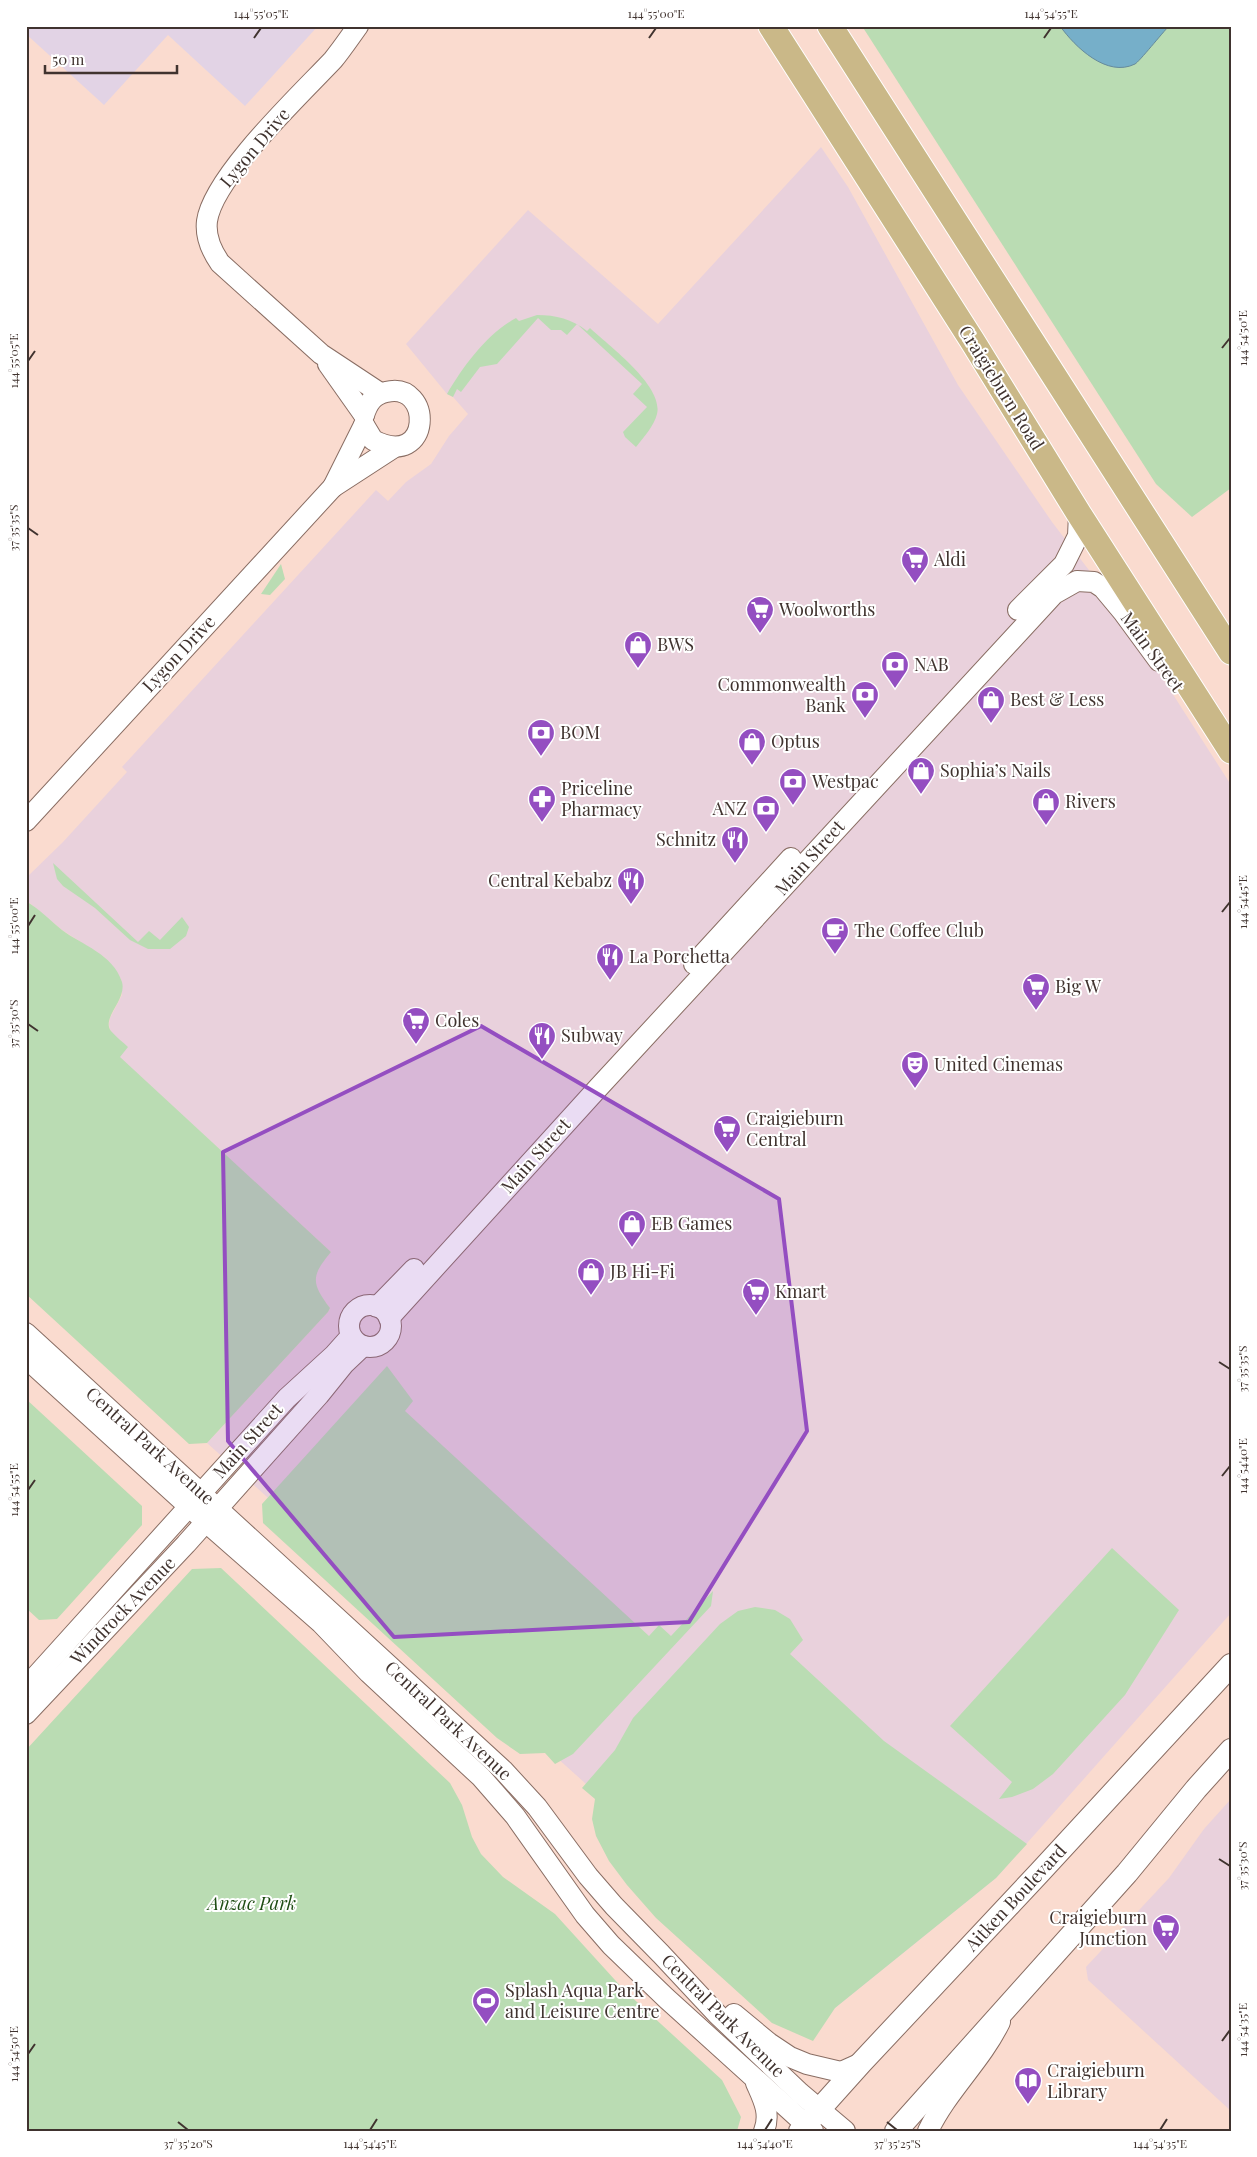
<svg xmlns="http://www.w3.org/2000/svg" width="1257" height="2157" font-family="'Playfair Display',serif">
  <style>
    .commercial { fill: #e9d1dc }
    .medical { fill: #e2d3e5 }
    .green { fill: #badcb3 }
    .water { fill: #76afc9; stroke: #668a9b }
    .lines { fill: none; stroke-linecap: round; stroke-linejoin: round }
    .tertiary-casing { stroke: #896d63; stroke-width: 22 }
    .secondary-casing { stroke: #896d63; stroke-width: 24 }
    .primary-casing { stroke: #fff; stroke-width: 27 }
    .tertiary { stroke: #fff; stroke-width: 20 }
    .secondary { stroke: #fff; stroke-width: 22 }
    .primary { stroke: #cab888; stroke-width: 25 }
    .marked { fill: #944ec1; fill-opacity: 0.2; stroke: #944ec1; stroke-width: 4; stroke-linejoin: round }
    .ticks { fill: none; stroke: #40332f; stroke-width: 2 }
    .labels { text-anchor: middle; stroke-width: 4; stroke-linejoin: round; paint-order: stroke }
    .street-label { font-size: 18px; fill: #40332f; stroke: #fff }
    .poi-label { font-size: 18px; fill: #40332f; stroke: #fff; text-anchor: start }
    .park-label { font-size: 18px; font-style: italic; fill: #1e4d13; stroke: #fff }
    .neatline { fill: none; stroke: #40332f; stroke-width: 2 }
    .ticks-label { font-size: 12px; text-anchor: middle; fill: #40332f }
  </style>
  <rect width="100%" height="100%" fill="#fadbcf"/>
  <!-- commercial -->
  <g class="commercial">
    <polygon points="821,147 848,187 958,385 1052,522 1115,604 1231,785 1231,1613 996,1878 835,2008 207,1443 328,1312 330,1308 318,1293 315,1285 315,1276 319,1266 331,1252 119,1057 115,1036 110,1030 109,1024 110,1018 122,995 121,979 104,957 62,930 26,900 26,878 63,842 127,772 122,767 376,490 388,501 406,482 431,464 449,436 468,414 453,397 447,394 406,344 528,210 658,324"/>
    <polygon points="1231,1799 1231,2111 1088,1980 1086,1967 1169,1878 1204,1829"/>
  </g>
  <!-- medical -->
  <polygon class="medical" points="26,26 318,26 245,106 168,35 104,105 26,34"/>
  <!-- green -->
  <g class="green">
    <polygon points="862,26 1231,26 1231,488 1192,517 1156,484"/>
    <path d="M537,315c19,0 35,4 50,16l3,-3c19,18 74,58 67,86 -3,12 -13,23 -21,33l-11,-10 -2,-5 24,-25 -14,-13 9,-10 -65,-60 -10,11 -6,-5h-10l-13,-12 -41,46 -17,3 -19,25 -4,-3 -4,8 -6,-3c17,-29 40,-60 69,-76l3,3z"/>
    <polygon points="281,564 285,579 270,595 261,594"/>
    <polygon points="53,863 138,942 149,931 160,940 182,917 189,927 186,936 170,949 148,949 130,940 95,908 63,886 57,879"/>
    <path d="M26,901c13,8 24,19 36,29 20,15 51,24 60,52 5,18 -21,36 -11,49 5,6 12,11 17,16l-8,10 211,195c-20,24 -20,31 -1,56l-2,4 -121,131 -18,1 -163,-150z"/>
    <polygon points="387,1366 413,1401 405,1411 649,1636 659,1625 671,1636 713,1591 711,1606 573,1754 555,1764 545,1753 520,1754 497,1738 263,1523 262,1504"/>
    <polygon points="26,1399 142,1506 142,1525 57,1619 39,1620 26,1608"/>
    <polygon points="1112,1548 1179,1610 1125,1695 1053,1774 1033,1789 1012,1797 999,1799 1012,1782 950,1726"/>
    <polygon points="221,1568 450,1783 462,1805 472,1837 481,1854 503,1877 555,1914 625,1991 722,2080 741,2117 737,2131 26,2131 26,1750 192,1569"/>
    <polygon points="755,1607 775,1610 790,1619 803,1640 790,1654 884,1741 1027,1844 996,1878 835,2008 813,2041 772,2023 656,1918 627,1885 609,1861 596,1836 592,1819 595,1799 582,1788 615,1750 633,1718 720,1624 738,1611"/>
  </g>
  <!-- water -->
  <path class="water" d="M1060,26h109c-6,6 -30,36 -34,38 -28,14 -60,-17 -75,-38z"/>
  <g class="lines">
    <defs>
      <g id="tertiary">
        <path d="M358,26c-8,11 -16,23 -25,34 -32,34 -120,117 -126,161 -2,16 4,29 13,42l101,91 59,39"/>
        <polyline points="328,364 364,415"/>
        <path d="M364,415c4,-12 9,-20 22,-23 47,-12 47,79 -13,48l-9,-15"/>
        <polyline points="333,487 364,425"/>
        <polyline points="1018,610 1064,564 1078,536 1079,514"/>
        <polyline points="26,821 333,487 393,448"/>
        <polyline points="694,964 791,858"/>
        <circle cx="370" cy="1326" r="21"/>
        <polyline points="377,1307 414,1269"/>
        <polyline points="389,1318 598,1088 1054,594 1077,581 1094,582 1103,588 1123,612 1159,661"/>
        <polyline points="26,1333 503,1770 537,1807 588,1876 614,1906 661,1954 717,2014 800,2093 845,2131"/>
        <polyline points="26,1358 206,1522 321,1623 369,1673 481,1777 515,1816 585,1915 611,1945 666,1998 813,2131"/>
        <polyline points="26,1687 287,1398 334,1355 351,1336"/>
        <polyline points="26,1714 186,1544 319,1395 344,1364 363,1346"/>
        <polyline points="734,2014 769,2043 790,2057 807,2064 841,2072 861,2063"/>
        <path d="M756,2083c7,16 15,30 8,48"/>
        <path d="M928,2131c19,-40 53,-70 72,-109"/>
      </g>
      <g id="secondary">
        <polyline points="800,2131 861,2063 1040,1872 1231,1665"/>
        <polyline points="896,2131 1127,1873 1196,1789 1231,1750"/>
      </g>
      <g id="primary">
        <polyline points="771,26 973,342 1079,514 1231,751"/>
        <polyline points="830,26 1231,652"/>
      </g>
    </defs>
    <!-- tertiary casing -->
    <use href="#tertiary" class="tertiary-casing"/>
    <!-- secondary casing -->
    <use href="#secondary" class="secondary-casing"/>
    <!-- primary casing -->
    <use href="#primary" class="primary-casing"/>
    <!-- tertiary -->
    <use href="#tertiary" class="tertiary"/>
    <!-- secondary -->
    <use href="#secondary" class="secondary"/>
    <!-- primary -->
    <use href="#primary" class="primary"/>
  </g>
  <!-- marked area -->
  <path class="marked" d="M481,1026l298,173 28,232 -118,191 -295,15 -166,-196 -5,-289z"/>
  <!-- ticks -->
  <path class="ticks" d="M254,38l7,-10M649,38l7,-10M1044,38l7,-10M1222,348l8,-10M28,361l7,-10M28,528l10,7M1222,912l8,-10M28,926l7,-11M28,1024l10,7M1219,1362l11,7M1222,1476l8,-10M28,1490l7,-10M1219,1859l11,7M1222,2041l8,-11M28,2054l7,-10M178,2122l10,8M887,2122l10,8M370,2130l7,-11M765,2130l7,-11M1160,2130l7,-11"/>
  <!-- icons -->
  <defs>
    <symbol id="supermarket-pin" viewBox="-11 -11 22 30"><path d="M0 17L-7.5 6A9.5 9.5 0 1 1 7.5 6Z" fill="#944ec1" stroke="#fff"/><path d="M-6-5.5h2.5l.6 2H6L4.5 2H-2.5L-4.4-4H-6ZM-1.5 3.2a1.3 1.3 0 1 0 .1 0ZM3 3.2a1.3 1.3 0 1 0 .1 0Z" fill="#fff"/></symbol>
    <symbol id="shop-pin" viewBox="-11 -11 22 30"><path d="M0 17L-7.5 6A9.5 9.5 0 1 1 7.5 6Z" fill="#944ec1" stroke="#fff"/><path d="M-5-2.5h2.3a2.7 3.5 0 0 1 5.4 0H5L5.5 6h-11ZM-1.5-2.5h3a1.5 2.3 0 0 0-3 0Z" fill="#fff"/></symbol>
    <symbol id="bank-pin" viewBox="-11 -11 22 30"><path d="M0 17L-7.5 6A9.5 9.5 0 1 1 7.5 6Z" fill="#944ec1" stroke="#fff"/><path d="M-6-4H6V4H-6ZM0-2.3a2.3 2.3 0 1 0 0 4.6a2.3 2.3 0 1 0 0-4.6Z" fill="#fff"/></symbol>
    <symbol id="pharmacy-pin" viewBox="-11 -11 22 30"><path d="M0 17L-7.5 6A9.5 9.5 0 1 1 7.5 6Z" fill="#944ec1" stroke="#fff"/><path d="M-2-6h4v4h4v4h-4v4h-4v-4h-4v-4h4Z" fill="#fff"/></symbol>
    <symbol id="restaurant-pin" viewBox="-11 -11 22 30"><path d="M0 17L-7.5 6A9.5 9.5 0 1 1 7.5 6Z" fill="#944ec1" stroke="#fff"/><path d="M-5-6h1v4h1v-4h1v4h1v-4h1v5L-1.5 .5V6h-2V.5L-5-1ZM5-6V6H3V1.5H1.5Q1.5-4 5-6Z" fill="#fff"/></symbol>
    <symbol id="cafe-pin" viewBox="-11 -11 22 30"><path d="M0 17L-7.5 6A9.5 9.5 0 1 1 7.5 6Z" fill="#944ec1" stroke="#fff"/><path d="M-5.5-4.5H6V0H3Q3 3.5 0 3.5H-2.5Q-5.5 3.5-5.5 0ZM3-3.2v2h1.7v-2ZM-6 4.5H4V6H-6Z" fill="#fff"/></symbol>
    <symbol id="theatre-pin" viewBox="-11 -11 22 30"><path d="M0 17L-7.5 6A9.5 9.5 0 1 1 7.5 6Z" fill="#944ec1" stroke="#fff"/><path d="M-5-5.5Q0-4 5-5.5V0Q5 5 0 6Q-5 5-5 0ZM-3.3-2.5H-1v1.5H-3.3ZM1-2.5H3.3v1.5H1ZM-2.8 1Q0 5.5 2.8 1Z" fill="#fff"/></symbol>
    <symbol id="stadium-pin" viewBox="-11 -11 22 30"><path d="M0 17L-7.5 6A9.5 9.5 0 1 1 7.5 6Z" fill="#944ec1" stroke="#fff"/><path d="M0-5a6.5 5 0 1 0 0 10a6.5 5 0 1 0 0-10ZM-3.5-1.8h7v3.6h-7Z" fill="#fff"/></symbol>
    <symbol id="library-pin" viewBox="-11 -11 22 30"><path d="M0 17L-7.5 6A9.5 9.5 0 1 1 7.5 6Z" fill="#944ec1" stroke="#fff"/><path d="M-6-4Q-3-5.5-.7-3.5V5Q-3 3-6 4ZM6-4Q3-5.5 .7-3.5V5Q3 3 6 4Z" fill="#fff"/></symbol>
  </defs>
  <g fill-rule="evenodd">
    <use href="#supermarket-pin" x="899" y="544" width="32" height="43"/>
    <use href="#supermarket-pin" x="744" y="594" width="32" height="43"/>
    <use href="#shop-pin" x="622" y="629" width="32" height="43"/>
    <use href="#bank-pin" x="879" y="649" width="32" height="43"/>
    <use href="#bank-pin" x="849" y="679" width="32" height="43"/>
    <use href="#shop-pin" x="975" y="684" width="32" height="43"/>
    <use href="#bank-pin" x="525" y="717" width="32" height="43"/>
    <use href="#shop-pin" x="736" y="726" width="32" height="43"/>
    <use href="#shop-pin" x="905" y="755" width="32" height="43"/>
    <use href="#bank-pin" x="777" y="766" width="32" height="43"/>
    <use href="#pharmacy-pin" x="526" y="783" width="32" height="43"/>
    <use href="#shop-pin" x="1030" y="786" width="32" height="43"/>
    <use href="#bank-pin" x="750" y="793" width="32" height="43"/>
    <use href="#restaurant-pin" x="719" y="824" width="32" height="43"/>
    <use href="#restaurant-pin" x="615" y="865" width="32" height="43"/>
    <use href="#cafe-pin" x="819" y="915" width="32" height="43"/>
    <use href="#restaurant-pin" x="594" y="941" width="32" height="43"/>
    <use href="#supermarket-pin" x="1020" y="971" width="32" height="43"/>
    <use href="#supermarket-pin" x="400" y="1005" width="32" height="43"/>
    <use href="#restaurant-pin" x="526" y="1020" width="32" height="43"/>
    <use href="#theatre-pin" x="899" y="1049" width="32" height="43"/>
    <use href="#supermarket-pin" x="711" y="1113" width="32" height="43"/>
    <use href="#shop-pin" x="616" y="1208" width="32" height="43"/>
    <use href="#shop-pin" x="575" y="1256" width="32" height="43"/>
    <use href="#supermarket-pin" x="740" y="1276" width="32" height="43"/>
    <use href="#supermarket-pin" x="1150" y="1912" width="32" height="43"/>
    <use href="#stadium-pin" x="470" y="1985" width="32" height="43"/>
    <use href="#library-pin" x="1012" y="2065" width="32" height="43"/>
  </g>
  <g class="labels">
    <!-- street labels -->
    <g class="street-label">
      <text transform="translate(255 148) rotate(-50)" y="6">Lygon Drive</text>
      <text transform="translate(1001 388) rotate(58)" y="6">Craigieburn Road</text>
      <text transform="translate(1152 652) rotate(54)" y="6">Main Street</text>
      <text transform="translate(179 654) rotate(-47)" y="6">Lygon Drive</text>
      <text transform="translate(810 858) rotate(-48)" y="6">Main Street</text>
      <text transform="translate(536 1156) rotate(-48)" y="6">Main Street</text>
      <text transform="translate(248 1441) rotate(-48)" y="6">Main Street</text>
      <text transform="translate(150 1446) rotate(42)" y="6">Central Park Avenue</text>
      <text transform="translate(123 1611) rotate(-46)" y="6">Windrock Avenue</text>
      <text transform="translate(448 1721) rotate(43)" y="6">Central Park Avenue</text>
      <text transform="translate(1016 1898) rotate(-47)" y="6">Aitken Boulevard</text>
      <text transform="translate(723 2016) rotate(45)" y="6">Central Park Avenue</text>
    </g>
    <!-- poi labels -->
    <g class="poi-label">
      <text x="934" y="566">Aldi</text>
      <text x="779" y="616">Woolworths</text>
      <text x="657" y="651">BWS</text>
      <text x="914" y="671">NAB</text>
      <text x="846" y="691" text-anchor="end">Commonwealth<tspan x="846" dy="21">Bank</tspan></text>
      <text x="1010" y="706">Best &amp; Less</text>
      <text x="560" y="739">BOM</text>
      <text x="771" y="748">Optus</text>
      <text x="940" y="777">Sophia’s Nails</text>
      <text x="812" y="788">Westpac</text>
      <text x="561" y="795">Priceline<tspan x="561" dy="21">Pharmacy</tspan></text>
      <text x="1065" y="808">Rivers</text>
      <text x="747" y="815" text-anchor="end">ANZ</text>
      <text x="716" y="846" text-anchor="end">Schnitz</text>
      <text x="612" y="887" text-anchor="end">Central Kebabz</text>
      <text x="854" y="937">The Coffee Club</text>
      <text x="629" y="963">La Porchetta</text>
      <text x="1055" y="993">Big W</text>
      <text x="435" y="1027">Coles</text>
      <text x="561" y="1042">Subway</text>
      <text x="934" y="1071">United Cinemas</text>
      <text x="746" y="1125">Craigieburn<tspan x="746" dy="21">Central</tspan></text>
      <text x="651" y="1230">EB Games</text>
      <text x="610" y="1278">JB Hi-Fi</text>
      <text x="775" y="1298">Kmart</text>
      <text x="1147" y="1924" text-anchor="end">Craigieburn<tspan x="1147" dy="21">Junction</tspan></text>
      <text x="505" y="1997">Splash Aqua Park<tspan x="505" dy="21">and Leisure Centre</tspan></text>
      <text x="1047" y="2077">Craigieburn<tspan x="1047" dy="21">Library</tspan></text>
    </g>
    <!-- park labels -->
    <g class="park-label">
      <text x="252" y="1910">Anzac Park</text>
    </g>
  </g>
  <!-- border -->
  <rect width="1257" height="2157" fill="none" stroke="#ffffff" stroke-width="55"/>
  <!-- scale -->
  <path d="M45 65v8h132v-8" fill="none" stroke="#40332f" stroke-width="2.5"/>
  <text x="52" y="65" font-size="15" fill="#40332f" stroke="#ffffff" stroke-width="4" paint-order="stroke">50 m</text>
  <rect x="28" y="28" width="1202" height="2102" class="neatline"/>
  <g class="ticks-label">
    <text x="261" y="18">144°55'05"E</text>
    <text x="656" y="18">144°55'00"E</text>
    <text x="1051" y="18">144°54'55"E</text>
    <text transform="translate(1243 338) rotate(-90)" y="4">144°54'50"E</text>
    <text transform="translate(14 361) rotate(-90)" y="4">144°55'05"E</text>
    <text transform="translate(14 528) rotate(-90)" y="4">37°35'35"S</text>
    <text transform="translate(1243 902) rotate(-90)" y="4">144°54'45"E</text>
    <text transform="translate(14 926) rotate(-90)" y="4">144°55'00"E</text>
    <text transform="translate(14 1024) rotate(-90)" y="4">37°35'30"S</text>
    <text transform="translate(1243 1369) rotate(-90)" y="4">37°35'35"S</text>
    <text transform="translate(1243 1466) rotate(-90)" y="4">144°54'40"E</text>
    <text transform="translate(14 1490) rotate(-90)" y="4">144°54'55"E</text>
    <text transform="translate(1243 1866) rotate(-90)" y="4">37°35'30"S</text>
    <text transform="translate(1243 2030) rotate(-90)" y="4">144°54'35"E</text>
    <text transform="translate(14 2054) rotate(-90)" y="4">144°54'50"E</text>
    <text x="188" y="2148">37°35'20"S</text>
    <text x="370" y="2148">144°54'45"E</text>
    <text x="765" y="2148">144°54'40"E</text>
    <text x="897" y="2148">37°35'25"S</text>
    <text x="1160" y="2148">144°54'35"E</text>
  </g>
</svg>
